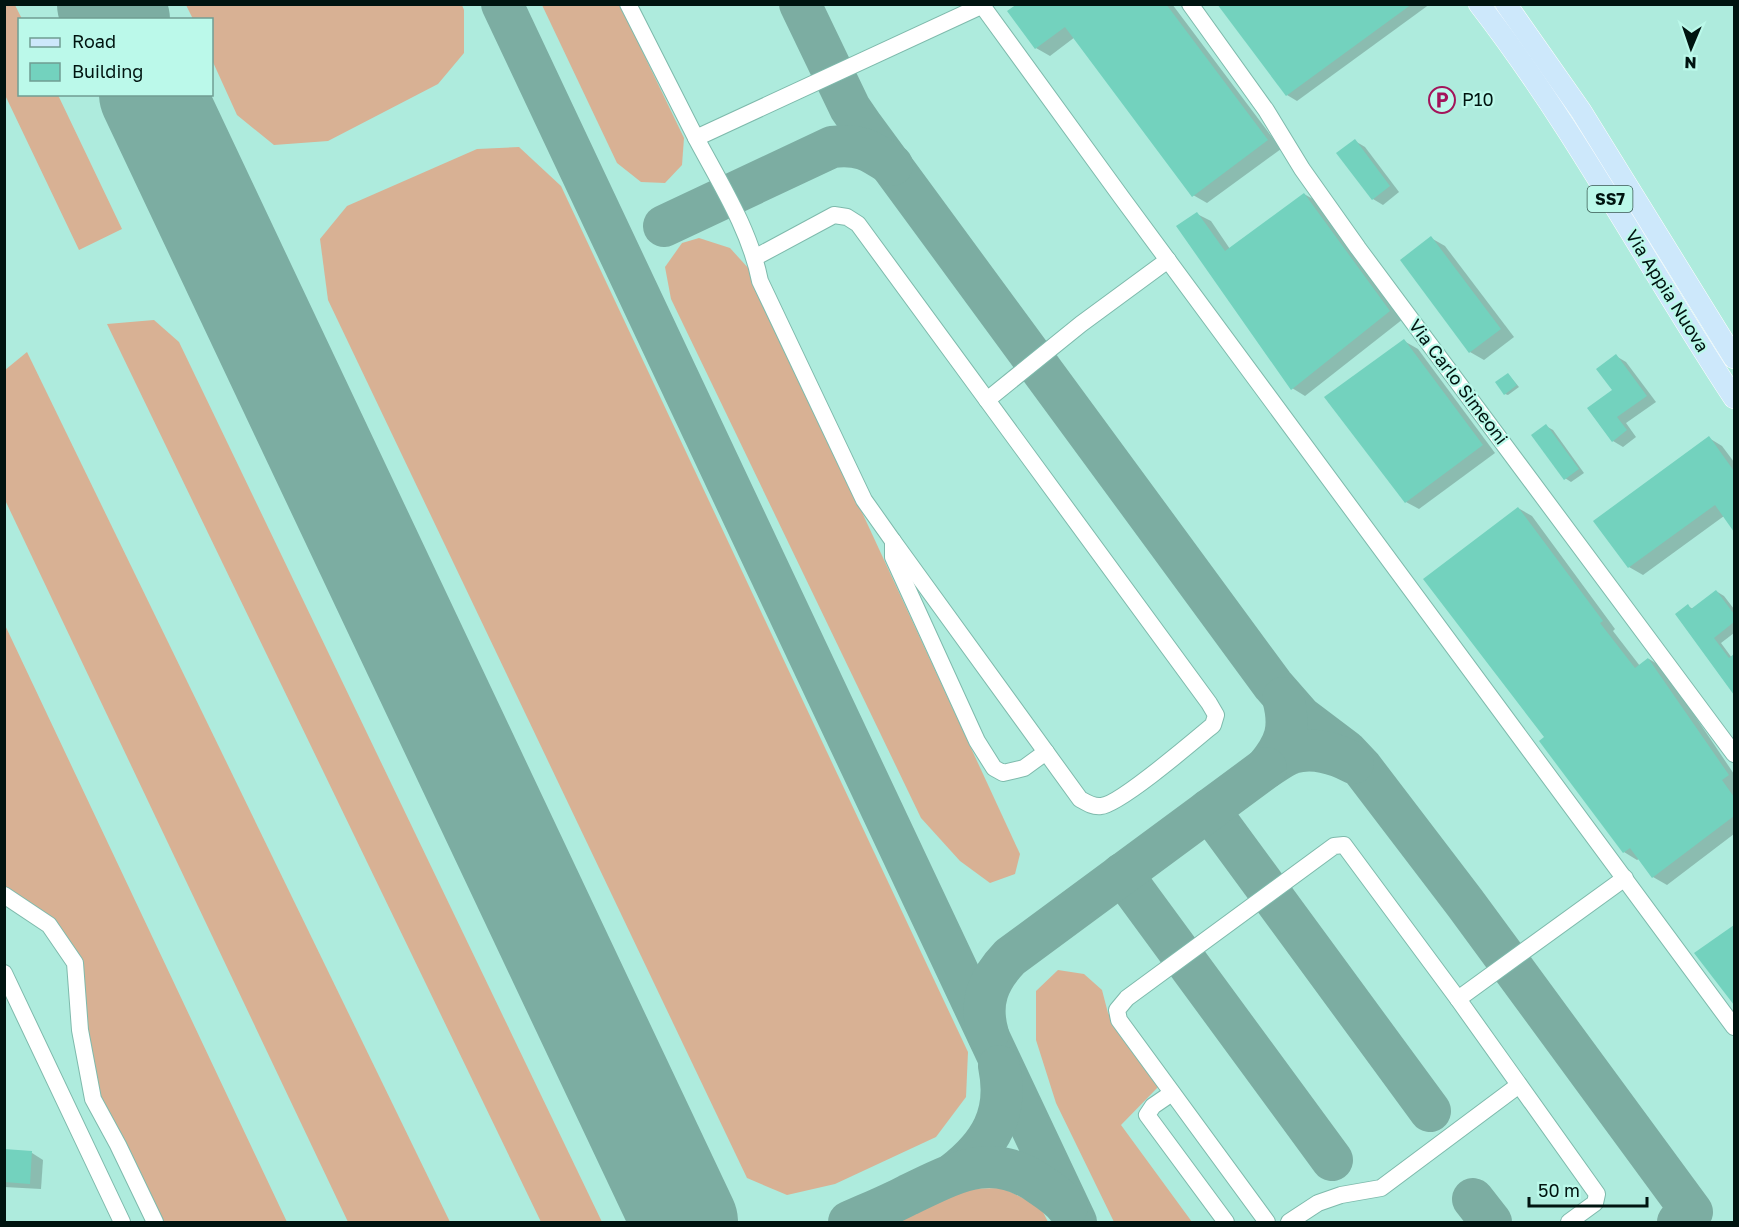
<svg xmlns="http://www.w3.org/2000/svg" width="1739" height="1227" font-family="'Golos Text',sans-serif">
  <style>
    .grass { fill: #d8b194 }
    .shadow { fill: #0003 }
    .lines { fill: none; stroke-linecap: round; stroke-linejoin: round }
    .taxiway { stroke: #7cada2; stroke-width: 42 }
    .runway { stroke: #7cada2; stroke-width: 106 }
    .building { fill: #73d2be }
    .minor-casing { stroke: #7ebaac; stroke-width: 18 }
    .major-casing { stroke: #fff; stroke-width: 22 }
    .minor { stroke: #fff; stroke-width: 16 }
    .major { stroke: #cde8fb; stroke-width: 21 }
    .labels { text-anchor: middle; stroke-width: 4.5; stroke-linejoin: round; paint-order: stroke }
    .shield { fill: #bbf9ea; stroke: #385951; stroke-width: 1.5 }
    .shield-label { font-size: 16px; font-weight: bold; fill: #001410 }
    .poi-label { font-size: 18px; fill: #001410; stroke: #bbf9ea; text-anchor: start }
    .street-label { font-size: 18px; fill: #001410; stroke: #bbf9ea }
  </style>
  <rect width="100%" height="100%" fill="#aeebdd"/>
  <!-- grass -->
  <g class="grass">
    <polygon points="5,4 15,5 22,19 20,20 20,94 58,95 122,229 79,250 5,95"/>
    <polygon points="186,5 462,5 464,10 464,53 438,84 328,141 274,145 237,115 212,60 212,20 193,19"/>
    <polygon points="542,5 620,5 684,138 682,165 665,183 641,182 617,163"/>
    <polygon points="519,147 561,186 968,1052 966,1097 936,1137 835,1184 787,1195 747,1178 328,300 320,239 347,206 477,149"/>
    <polygon points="699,238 730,248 750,270 1020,854 1015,874 990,883 960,861 921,818 671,299 665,267 682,243"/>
    <polygon points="154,320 179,342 602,1222 541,1222 107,324"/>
    <polygon points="27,352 450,1222 348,1222 5,500 5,370"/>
    <polygon points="4,623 287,1222 155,1222 93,1099 75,963 49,925 5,895"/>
    <polygon points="1058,970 1084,974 1102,990 1108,1013 1160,1085 1121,1125 1192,1222 1114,1222 1056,1103 1036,1040 1036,991"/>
    <polygon points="1002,1188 1040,1206 1048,1222 891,1222 955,1189"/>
  </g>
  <!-- shadow -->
  <g class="shadow">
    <polygon points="1019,4 1172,4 1281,149 1207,203 1193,195 1075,37 1050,56 1036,48"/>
    <polygon points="1219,4 1430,4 1297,101 1287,95"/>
    <polygon points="1355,141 1365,147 1399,192 1383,205 1373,199"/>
    <polygon points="1304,194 1318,202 1403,319 1305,396 1292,388 1197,214 1211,221 1230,249"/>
    <polygon points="1431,238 1445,246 1514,337 1484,360 1470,352"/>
    <polygon points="1404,341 1418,349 1495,453 1419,509 1406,502"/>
    <polygon points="1616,356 1626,362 1656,402 1626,423 1636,437 1623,447 1613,441"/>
    <polygon points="1508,374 1519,387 1508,395 1505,394"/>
    <polygon points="1546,426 1553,430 1584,473 1571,482 1565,478"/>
    <polygon points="1709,438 1722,446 1734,462 1734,529 1724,516 1643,575 1629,567 1595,521"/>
    <polygon points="1518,508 1532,516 1615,629 1613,631 1640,666 1649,659 1662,667 1734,774 1734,834 1667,885 1653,877 1639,859 1637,860 1624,852 1547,737"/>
    <polygon points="1716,591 1724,596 1734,609 1734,633 1721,643 1732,658 1734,656 1734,693 1677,615 1688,606 1693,609"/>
    <polygon points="1734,926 1734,1002 1696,954"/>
    <polygon points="4,1151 32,1153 43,1160 41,1189 4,1187"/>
  </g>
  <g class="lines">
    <!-- taxiway -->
    <g class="taxiway">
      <polyline points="502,4 1076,1222"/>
      <polyline points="800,4 850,108 863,127 1273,685 1301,717 1346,751 1362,768 1465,903 1692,1212 1678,1222"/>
      <path d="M664,226l168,-79c28,-3 37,3 60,18"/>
      <path d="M1283,698c8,30 3,46 -17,70 8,-5 17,-12 26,-15 20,-6 44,0 61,10"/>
      <polyline points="1209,810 1430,1111"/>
      <polyline points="1122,874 1332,1160"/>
      <path d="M988,1034c-9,-32 0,-54 22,-77l256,-189"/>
      <path d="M954,1173c36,-28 55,-59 45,-107"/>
      <polyline points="1473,1199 1491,1222"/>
      <polyline points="683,1217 687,1222"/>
      <path d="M849,1222c20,-9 40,-17 59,-27 48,-23 85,-45 134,-9 9,6 18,12 25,21"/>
    </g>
    <!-- runway -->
    <g class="runway">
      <polyline points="110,4 117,20"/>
      <polyline points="152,94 685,1222"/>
    </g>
  </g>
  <!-- building -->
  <g class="building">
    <polygon points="1017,4 1166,4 1268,140 1192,197 1065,27 1035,49 1007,11"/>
    <polygon points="1217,4 1412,4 1286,96"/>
    <polygon points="1355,139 1390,186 1372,200 1336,153"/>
    <polygon points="1304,193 1390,311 1291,390 1176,226 1197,212 1225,251"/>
    <polygon points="1431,236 1501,329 1469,353 1400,260"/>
    <polygon points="1404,339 1483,445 1405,503 1324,397"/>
    <polygon points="1616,354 1647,396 1617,417 1627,430 1612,442 1587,408 1612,390 1596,369"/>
    <polygon points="1508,373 1517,385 1504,395 1495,382"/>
    <polygon points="1546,424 1579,469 1564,480 1531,435"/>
    <polygon points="1709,436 1734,471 1734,532 1715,505 1628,568 1593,521"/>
    <polygon points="1518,507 1603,621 1600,623 1635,668 1648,658 1729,775 1722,780 1734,797 1734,816 1652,878 1630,848 1623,853 1539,741 1544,737 1423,579"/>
    <polygon points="1716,590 1734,614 1734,622 1714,638 1729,658 1734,654 1734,695 1675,614 1688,604 1691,609"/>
    <polygon points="1734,925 1734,1005 1694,953"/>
    <polygon points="4,1149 32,1151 30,1184 4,1182"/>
  </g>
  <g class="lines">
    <defs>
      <g id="minor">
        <polyline points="628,4 696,138 981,6"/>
        <polyline points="981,4 1122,198 1734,1027"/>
        <polyline points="1190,4 1266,110 1302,169 1358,248 1734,754"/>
        <path d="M696,138c24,45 54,92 64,143l104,219 29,41v16l84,184 17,27 9,5 21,-5 22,-16"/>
        <path d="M756,257l78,-42 13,2 11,7 351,479 7,12 -3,10c-18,15 -94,80 -112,81 -8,1 -14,-3 -21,-7l-187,-258"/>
        <polyline points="987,400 1081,324 1168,260"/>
        <polyline points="4,895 49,925 75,963 80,1030 93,1099 118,1145 155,1222"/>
        <polyline points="4,973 122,1222"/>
        <polyline points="1458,999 1625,878"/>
        <polyline points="1172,1093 1153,1106 1147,1115 1226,1222"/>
        <polyline points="1267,1222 1119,1020 1117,1010 1127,998 1334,846 1344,845 1458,999 1597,1194 1595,1203 1569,1222"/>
        <polyline points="1289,1222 1318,1203 1341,1195 1381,1188 1519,1085"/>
      </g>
      <g id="major">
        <path d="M1479,4c96,124 169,264 255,394"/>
        <polyline points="1506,4 1581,111 1734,358"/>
      </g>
    </defs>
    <!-- minor casing -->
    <use href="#minor" class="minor-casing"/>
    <!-- major casing -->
    <use href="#major" class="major-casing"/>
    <!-- minor -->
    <use href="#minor" class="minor"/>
    <!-- major -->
    <use href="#major" class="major"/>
  </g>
  <!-- icons -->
  <defs>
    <symbol id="parking-ring" viewBox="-11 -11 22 22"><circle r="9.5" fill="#bbf9ea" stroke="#a3145a" stroke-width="1.5"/><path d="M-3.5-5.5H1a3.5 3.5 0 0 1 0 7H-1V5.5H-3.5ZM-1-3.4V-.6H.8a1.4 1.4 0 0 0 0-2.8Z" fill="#a3145a"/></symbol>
  </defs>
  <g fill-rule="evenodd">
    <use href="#parking-ring" x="1427" y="85" width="30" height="30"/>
  </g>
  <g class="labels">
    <!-- shield labels -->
    <rect class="shield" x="1587.5" y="186" width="45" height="26" rx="4.5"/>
    <g class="shield-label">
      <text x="1610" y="205">SS7</text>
    </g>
    <!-- poi labels -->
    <g class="poi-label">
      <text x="1462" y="106">P10</text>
    </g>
    <!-- street labels -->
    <g class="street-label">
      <text transform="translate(1667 291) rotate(58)" y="6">Via Appia Nuova</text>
      <text transform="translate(1458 382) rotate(53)" y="6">Via Carlo Simeoni</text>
    </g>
  </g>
  <!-- border -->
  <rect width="1739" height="1227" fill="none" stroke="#001410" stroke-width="12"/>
  <!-- legend -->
  <rect x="18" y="18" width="195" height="78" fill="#bbf9ea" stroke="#709d93" stroke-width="1.5"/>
  <rect x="30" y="38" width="30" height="9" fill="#cde8fb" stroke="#709d93" stroke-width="1.5"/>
  <text x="72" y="48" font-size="18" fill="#001410">Road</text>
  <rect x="30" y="63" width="30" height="18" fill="#73d2be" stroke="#709d93" stroke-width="1.5"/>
  <text x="72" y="78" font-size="18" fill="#001410">Building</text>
  <!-- north arrow -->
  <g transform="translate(1691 48) rotate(182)" stroke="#bbf9ea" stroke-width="4.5" paint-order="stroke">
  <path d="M0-4.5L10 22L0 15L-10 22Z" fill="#001410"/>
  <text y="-9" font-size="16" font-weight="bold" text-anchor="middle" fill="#001410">N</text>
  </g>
  <!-- scale -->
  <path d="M1529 1197v9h118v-9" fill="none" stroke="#001410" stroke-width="3"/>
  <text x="1538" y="1197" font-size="18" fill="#001410" stroke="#bbf9ea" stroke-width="4.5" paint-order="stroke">50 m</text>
</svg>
